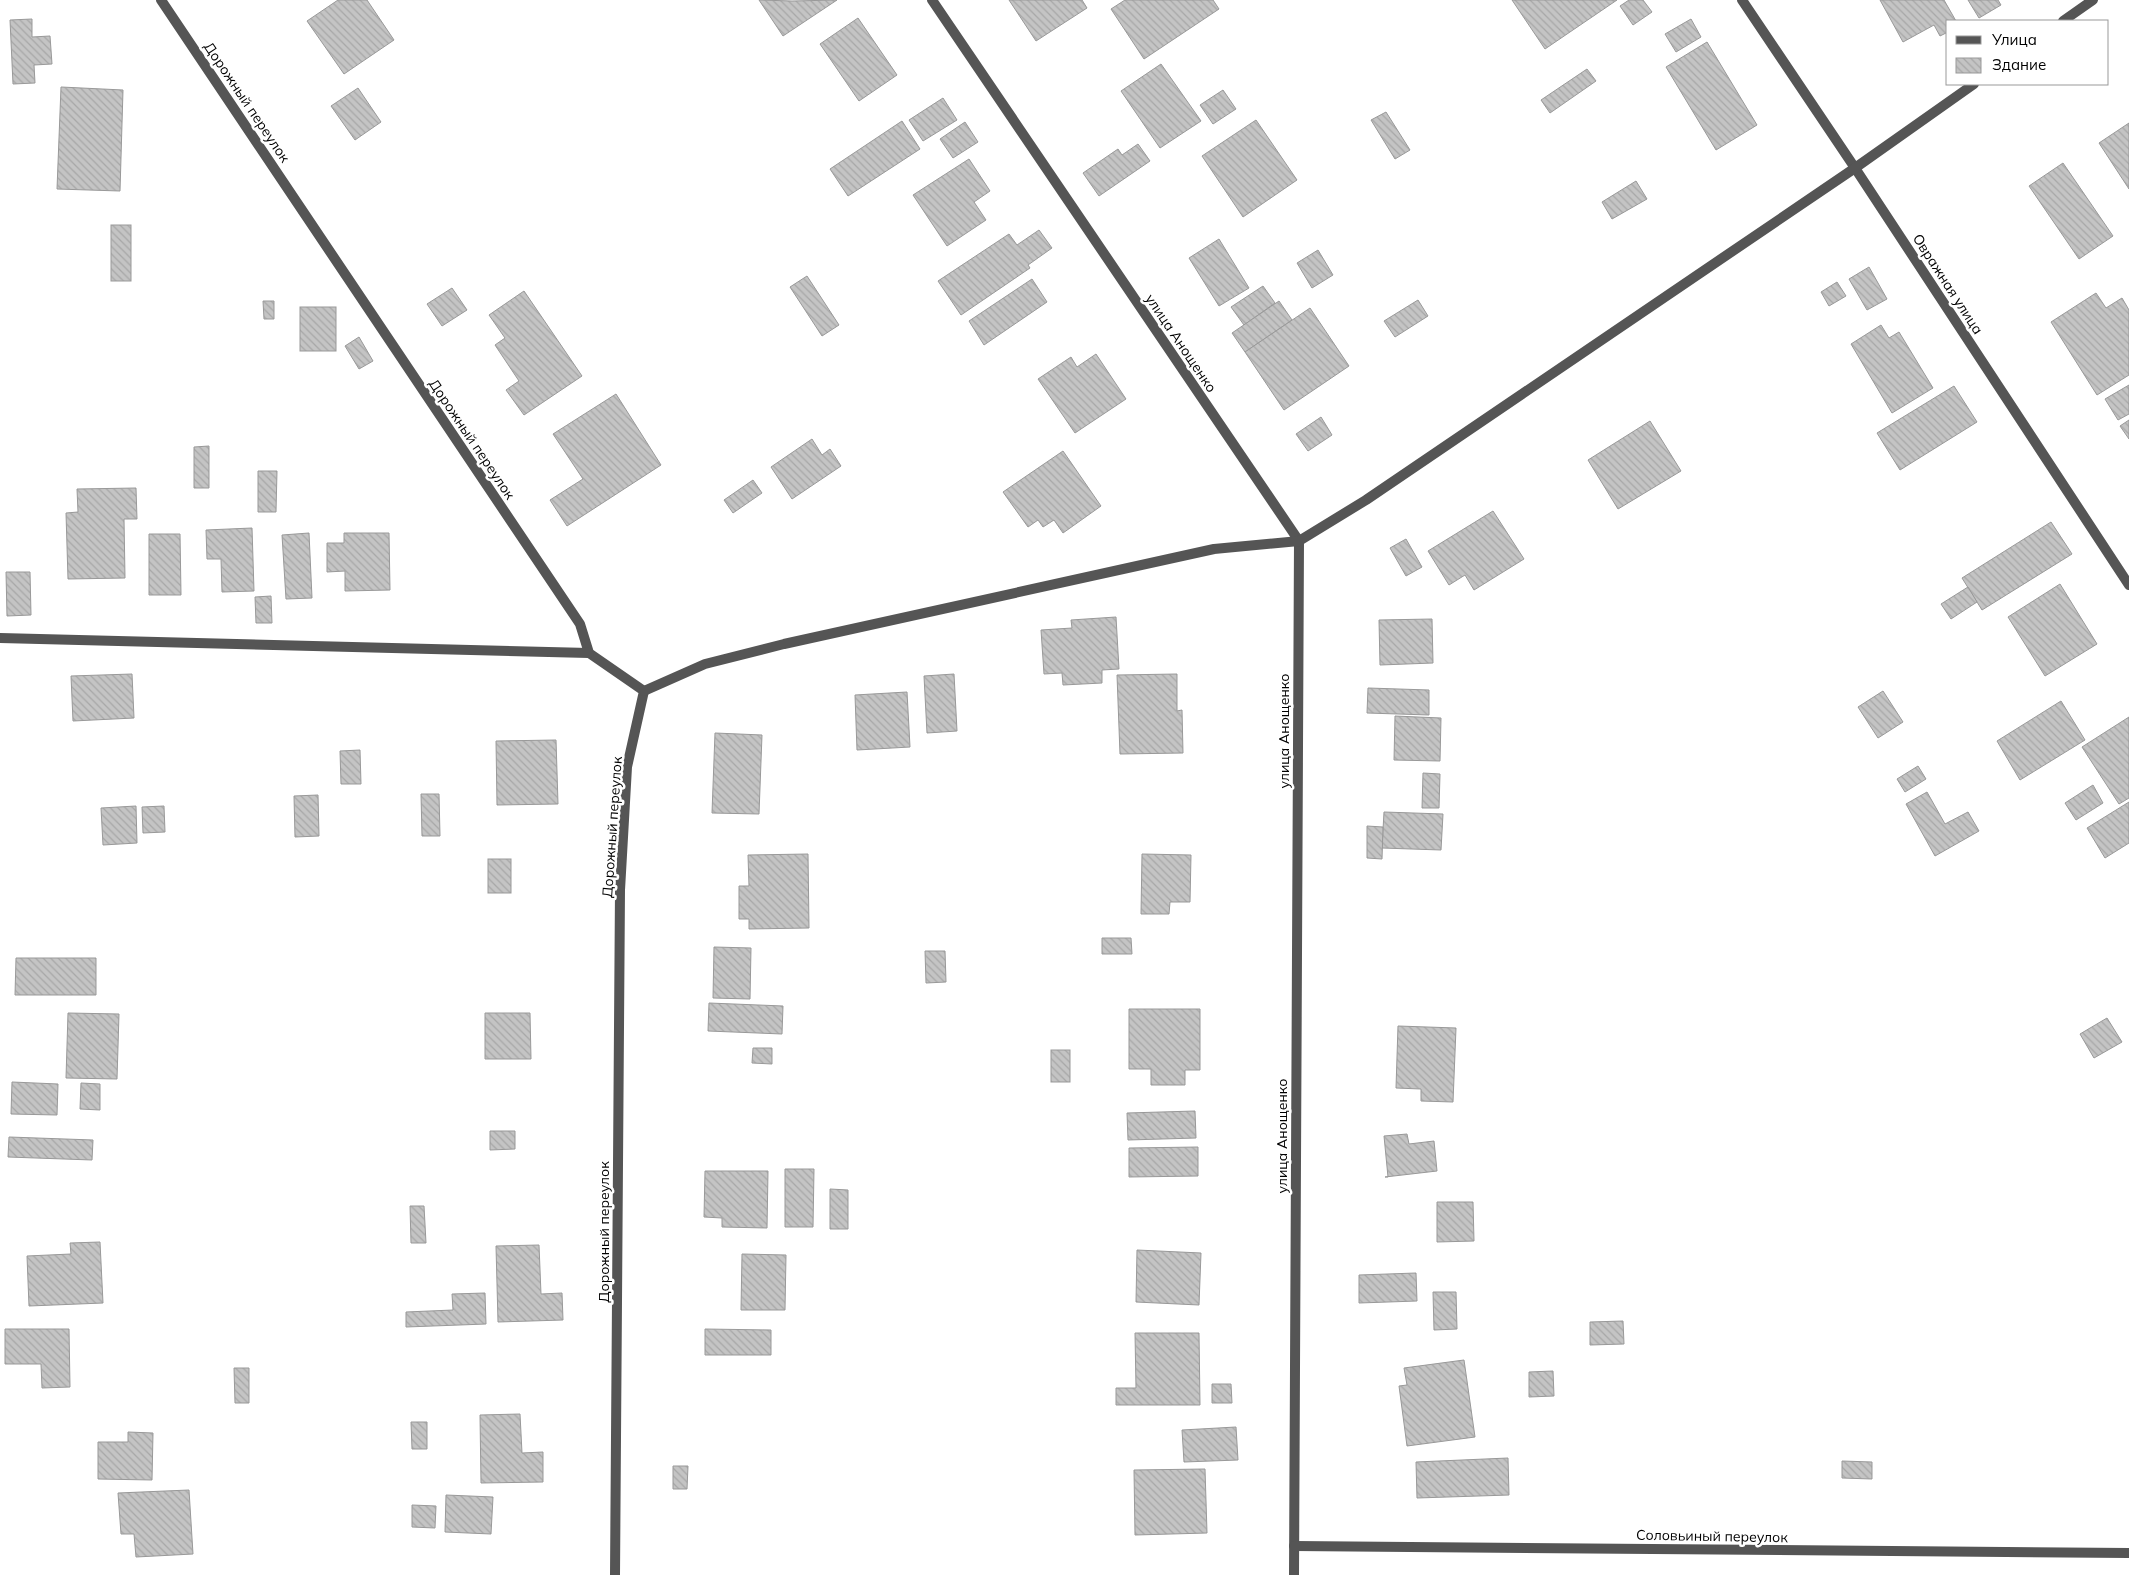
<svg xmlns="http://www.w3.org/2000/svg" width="2129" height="1575" font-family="Mulish,sans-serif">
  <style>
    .building { fill: url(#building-back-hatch); stroke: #999 }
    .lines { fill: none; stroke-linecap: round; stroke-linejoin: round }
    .minor { stroke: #555; stroke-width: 10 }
    .labels { text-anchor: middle; stroke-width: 5; stroke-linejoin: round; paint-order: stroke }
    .street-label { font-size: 14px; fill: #000; stroke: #fff }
  </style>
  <defs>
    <pattern id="building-back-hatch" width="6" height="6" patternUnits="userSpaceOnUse" patternTransform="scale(1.25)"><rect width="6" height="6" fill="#c4c4c4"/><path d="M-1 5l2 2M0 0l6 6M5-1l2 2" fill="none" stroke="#a7a7a7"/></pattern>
  </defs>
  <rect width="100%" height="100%" fill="#fff"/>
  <!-- building -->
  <g class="building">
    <polygon points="338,0 367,0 394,40 344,74 307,21"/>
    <polygon points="759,0 792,1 837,0 783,36"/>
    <polygon points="1009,0 1082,0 1087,8 1036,41"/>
    <polygon points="1125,0 1213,0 1219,9 1144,59 1111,9"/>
    <polygon points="1512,0 1617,0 1545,49"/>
    <polygon points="1629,0 1643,0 1652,12 1633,25 1620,6"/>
    <polygon points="1880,0 1944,0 1956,21 1948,21 1948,32 1940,36 1934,25 1903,42"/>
    <polygon points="1968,0 1998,0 2001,5 1979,18"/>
    <polygon points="858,18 897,75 859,101 820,44"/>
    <polygon points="32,19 32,37 50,36 52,64 34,65 35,83 13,84 10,20"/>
    <polygon points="1691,19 1701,37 1676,52 1665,34"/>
    <polygon points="1707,42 1757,125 1716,150 1666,67"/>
    <polygon points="1161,64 1201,121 1160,148 1121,91"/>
    <polygon points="1587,69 1596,81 1550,113 1541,100"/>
    <polygon points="61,87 123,90 120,191 57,189"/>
    <polygon points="358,88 381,122 355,140 331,106"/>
    <polygon points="1223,90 1236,109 1213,124 1200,105"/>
    <polygon points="943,98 957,120 923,141 909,120"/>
    <polygon points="1386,112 1410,150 1395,159 1371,120"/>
    <polygon points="1256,120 1297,180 1243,217 1202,156"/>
    <polygon points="902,121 920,149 848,196 830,169"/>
    <polygon points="965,122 978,142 953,158 940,139"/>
    <polygon points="2129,123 2129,189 2099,143"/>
    <polygon points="1138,144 1150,161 1099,196 1083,173 1118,149 1122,155"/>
    <polygon points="969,159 990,191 974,202 986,220 947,246 913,195"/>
    <polygon points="2063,163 2113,236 2079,259 2029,186"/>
    <polygon points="1636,181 1647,199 1612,219 1602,202"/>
    <rect x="111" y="225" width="20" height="56"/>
    <polygon points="1039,230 1052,248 1028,265 1030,268 961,315 938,281 1009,234 1017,245"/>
    <polygon points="1219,239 1249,288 1219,306 1189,258"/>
    <polygon points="1318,250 1333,275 1312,288 1297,263"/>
    <polygon points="1869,267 1887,299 1867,310 1849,279"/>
    <polygon points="807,276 839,325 822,336 790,287"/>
    <polygon points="1032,279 1047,302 984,345 969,321"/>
    <polygon points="1837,282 1846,296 1829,306 1821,292"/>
    <polygon points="1263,286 1275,303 1244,325 1231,307"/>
    <polygon points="452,288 467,310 442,326 427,304"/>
    <polygon points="524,291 582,376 524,415 506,390 519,381 495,345 505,338 489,315"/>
    <polygon points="2096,293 2106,308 2122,298 2129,310 2129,375 2097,395 2051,322"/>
    <polygon points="1418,300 1428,316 1395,337 1384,321"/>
    <polygon points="263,301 274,301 274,319 264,319"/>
    <polygon points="1279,301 1292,320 1245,352 1232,333"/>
    <rect x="300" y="307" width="36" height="44"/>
    <polygon points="1310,308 1349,366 1284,410 1245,352"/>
    <polygon points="1881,325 1889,338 1899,332 1933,388 1892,413 1851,344"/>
    <polygon points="359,337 373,361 359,369 345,346"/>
    <polygon points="1096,354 1126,399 1075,433 1038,379 1071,357 1077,367"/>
    <polygon points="2129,385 2129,414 2118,420 2105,399"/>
    <polygon points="1954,386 1977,422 1900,470 1877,433"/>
    <polygon points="616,394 661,465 567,526 550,500 583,479 553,434"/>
    <polygon points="1321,417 1332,435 1308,451 1296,434"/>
    <polygon points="2129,420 2129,439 2120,426"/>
    <polygon points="1650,421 1681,471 1618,509 1588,460"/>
    <polygon points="812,439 822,455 830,449 841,466 792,499 771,467"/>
    <polygon points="209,446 209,488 194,488 194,447"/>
    <polygon points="1063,451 1101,506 1063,533 1054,520 1043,527 1038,520 1028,527 1003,492"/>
    <polygon points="258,471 277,471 276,512 258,512"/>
    <polygon points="753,480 762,493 733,513 724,500"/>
    <polygon points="136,488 137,519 124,519 125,578 68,579 66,513 78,512 77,489"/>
    <polygon points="1493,511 1524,559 1474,590 1465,575 1449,585 1428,551"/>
    <polygon points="2051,522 2072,554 1982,610 1962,578"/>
    <polygon points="252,528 254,591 222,592 221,559 207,559 206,530"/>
    <polygon points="309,533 312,598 286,599 282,535"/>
    <polygon points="344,533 389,533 390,590 345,591 345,571 327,572 327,543 344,543"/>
    <polygon points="149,534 180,534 181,595 149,595"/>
    <polygon points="1406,539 1422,567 1406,576 1390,548"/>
    <polygon points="6,572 30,572 31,615 7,616"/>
    <polygon points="2060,584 2097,644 2045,676 2008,617"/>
    <polygon points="1968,587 1977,602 1951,619 1941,604"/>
    <polygon points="271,596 272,623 256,623 255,597"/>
    <polygon points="1116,617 1119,669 1102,670 1102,683 1063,685 1062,673 1044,674 1041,630 1072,628 1071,620"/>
    <polygon points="1432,619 1433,663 1380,665 1379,620"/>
    <polygon points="132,674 134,718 73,721 71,676"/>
    <polygon points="954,674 957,731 927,733 924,676"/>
    <polygon points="1177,674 1177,711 1182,710 1183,753 1120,754 1117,675"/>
    <polygon points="1368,688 1429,690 1429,715 1367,713"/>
    <polygon points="1883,691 1903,722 1878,738 1858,707"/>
    <polygon points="907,692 910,747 857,750 855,695"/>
    <polygon points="2061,701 2085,740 2020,780 1997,741"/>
    <polygon points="1395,716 1441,718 1440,761 1394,760"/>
    <polygon points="2129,717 2129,798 2119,804 2082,747"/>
    <polygon points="715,733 762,735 759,814 712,813"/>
    <polygon points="556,740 558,804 497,805 496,741"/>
    <polygon points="360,750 361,784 341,784 340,751"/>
    <polygon points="1918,766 1926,779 1905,792 1897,779"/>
    <polygon points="1423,773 1440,774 1439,808 1422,808"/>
    <polygon points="2093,785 2103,803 2076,820 2065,803"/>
    <polygon points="1927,792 1945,824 1968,812 1979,831 1935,856 1906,804"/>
    <polygon points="421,794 439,794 440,836 422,836"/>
    <polygon points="318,795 319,836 295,837 294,796"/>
    <polygon points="2129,802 2129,843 2105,858 2087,828"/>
    <polygon points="136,806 137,843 103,845 101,808"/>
    <polygon points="164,806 165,832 143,833 142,807"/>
    <polygon points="1384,812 1443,814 1441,850 1382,848"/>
    <polygon points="1367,826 1383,827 1382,859 1367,858"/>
    <polygon points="808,854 809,928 749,929 749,919 739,919 739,886 749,886 748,855"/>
    <polygon points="1142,854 1191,855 1190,902 1170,902 1169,914 1141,914"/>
    <rect x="488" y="859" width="23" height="34"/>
    <polygon points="1102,938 1131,938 1132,954 1102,954"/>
    <polygon points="714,947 751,948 750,999 713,998"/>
    <polygon points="925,951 945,951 946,982 926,983"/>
    <polygon points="16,958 96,958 96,995 15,995"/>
    <polygon points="709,1003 783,1006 782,1034 708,1031"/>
    <polygon points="1129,1009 1200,1009 1200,1070 1185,1070 1185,1085 1151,1085 1151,1069 1129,1069"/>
    <polygon points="68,1013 119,1014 117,1079 66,1078"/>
    <polygon points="485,1013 530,1013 531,1059 485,1059"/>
    <polygon points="2107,1018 2122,1042 2094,1058 2080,1034"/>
    <polygon points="1398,1026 1456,1028 1453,1102 1421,1101 1421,1089 1396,1088"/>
    <polygon points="753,1048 772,1048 772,1064 752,1063"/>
    <rect x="1051" y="1050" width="19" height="32"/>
    <polygon points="12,1082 58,1084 57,1115 11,1114"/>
    <polygon points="81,1083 100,1084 100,1110 80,1109"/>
    <polygon points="1195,1111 1196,1138 1128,1140 1127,1113"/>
    <polygon points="490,1131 515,1131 515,1149 490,1150"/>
    <polygon points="1407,1134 1409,1144 1434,1141 1437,1171 1385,1177 1388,1177 1384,1136"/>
    <polygon points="9,1137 93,1140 92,1160 8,1157"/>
    <polygon points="1198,1147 1198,1176 1129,1177 1129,1148"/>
    <polygon points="785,1169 814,1169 813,1227 785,1227"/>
    <polygon points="705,1171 768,1171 767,1228 722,1227 722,1218 704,1217"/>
    <polygon points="830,1189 848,1190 848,1229 830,1229"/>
    <polygon points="1437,1202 1473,1202 1474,1241 1437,1242"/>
    <polygon points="410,1206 424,1206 426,1243 411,1243"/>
    <polygon points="100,1242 103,1303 29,1306 27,1256 71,1254 70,1243"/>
    <polygon points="539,1245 541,1294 562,1293 563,1320 498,1322 496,1246"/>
    <polygon points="1137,1250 1201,1253 1199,1305 1136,1302"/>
    <polygon points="742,1254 786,1255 785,1310 741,1310"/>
    <polygon points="1416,1273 1417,1301 1359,1303 1359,1275"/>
    <polygon points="1433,1292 1456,1292 1457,1329 1434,1330"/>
    <polygon points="485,1293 486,1324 406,1327 406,1312 453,1310 452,1294"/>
    <polygon points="1623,1321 1624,1344 1590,1345 1590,1322"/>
    <polygon points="5,1329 69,1329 70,1387 42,1388 41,1364 5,1364"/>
    <polygon points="705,1329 771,1330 771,1355 705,1355"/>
    <polygon points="1135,1333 1199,1333 1200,1405 1116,1405 1116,1388 1136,1388"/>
    <polygon points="1464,1360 1475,1437 1407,1446 1399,1386 1407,1385 1404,1368"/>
    <polygon points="234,1368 249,1368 249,1403 235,1403"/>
    <polygon points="1553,1371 1554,1396 1529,1397 1529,1372"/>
    <polygon points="1212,1384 1231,1384 1232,1403 1212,1403"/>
    <polygon points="520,1414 522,1453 543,1452 543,1482 481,1483 480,1415"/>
    <polygon points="411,1422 427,1422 427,1449 412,1449"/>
    <polygon points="1236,1427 1238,1460 1184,1462 1182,1430"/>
    <polygon points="128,1432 153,1433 152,1480 98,1479 98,1442 128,1442"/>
    <polygon points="1508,1458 1509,1495 1417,1498 1416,1462"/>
    <polygon points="1842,1461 1872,1462 1872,1479 1842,1478"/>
    <polygon points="673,1466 688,1466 687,1489 673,1489"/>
    <polygon points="1205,1469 1207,1533 1135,1535 1134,1470"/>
    <polygon points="189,1490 193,1554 136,1557 134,1534 121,1534 118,1493"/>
    <polygon points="446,1495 493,1497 491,1534 445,1532"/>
    <polygon points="412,1505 436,1506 435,1528 412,1527"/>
  </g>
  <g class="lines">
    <!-- minor -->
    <g class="minor">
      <polyline points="161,0 580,624 589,653 644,691 627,767 620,890 615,1575"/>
      <polyline points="932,0 1299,541 1294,1575"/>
      <polyline points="1742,0 1855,168 2129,585"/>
      <polyline points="2063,21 2093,0"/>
      <polyline points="0,638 589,653"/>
      <polyline points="644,691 705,664 784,644 1214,549 1299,541 1366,500 1855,168 1974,84"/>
      <polyline points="1294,1546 2129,1553"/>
    </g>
  </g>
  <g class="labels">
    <!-- street labels -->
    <g class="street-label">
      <text transform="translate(247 102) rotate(56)" y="5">Дорожный переулок</text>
      <text transform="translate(1948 284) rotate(57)" y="5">Овражная улица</text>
      <text transform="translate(1181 343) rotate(56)" y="5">улица Анощенко</text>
      <text transform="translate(472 439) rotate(56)" y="5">Дорожный переулок</text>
      <text transform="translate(1284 731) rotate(-90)" y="5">улица Анощенко</text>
      <text transform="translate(612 827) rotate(-86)" y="5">Дорожный переулок</text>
      <text transform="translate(1282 1136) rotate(-90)" y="5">улица Анощенко</text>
      <text transform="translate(604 1232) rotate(-90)" y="5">Дорожный переулок</text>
      <text transform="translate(1712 1536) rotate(1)" y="5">Соловьиный переулок</text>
    </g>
  </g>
  <!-- legend -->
  <rect x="1946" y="20" width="162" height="65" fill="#ffffff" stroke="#999999"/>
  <rect x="1956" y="36" width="25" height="8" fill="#555555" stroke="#999999"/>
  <text x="1992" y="45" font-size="15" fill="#000000">Улица</text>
  <rect x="1956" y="58" width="25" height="15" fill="url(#building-back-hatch)" stroke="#999999"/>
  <text x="1992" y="70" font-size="15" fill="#000000">Здание</text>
</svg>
